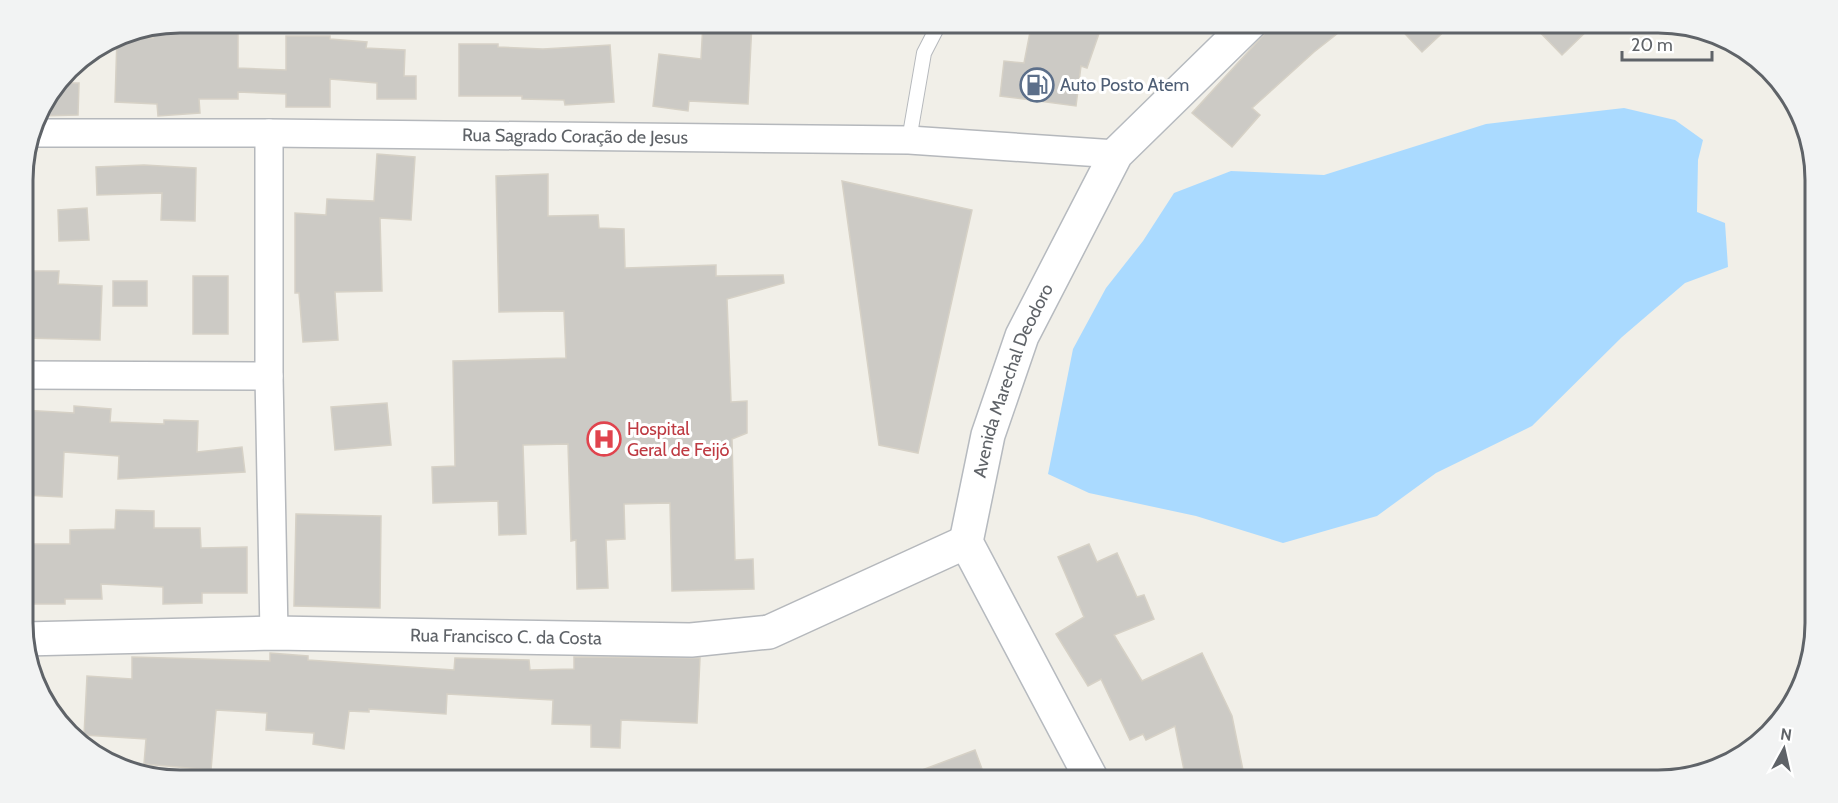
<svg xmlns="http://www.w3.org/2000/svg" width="1838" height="803" font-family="Cabin,sans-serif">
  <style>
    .water { fill: #aadaff }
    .building { fill: #cccac5; stroke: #d6d1c6; stroke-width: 1.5 }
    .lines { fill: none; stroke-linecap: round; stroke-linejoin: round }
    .service-casing { stroke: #b5b8bc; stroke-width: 16 }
    .minor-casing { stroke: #b5b8bc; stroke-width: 30 }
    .tertiary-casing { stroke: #b5b8bc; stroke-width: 36 }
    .secondary-casing { stroke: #b6babf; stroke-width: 36 }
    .service { stroke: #fff; stroke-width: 14 }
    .minor { stroke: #fff; stroke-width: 27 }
    .tertiary { stroke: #fff; stroke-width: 33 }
    .secondary { stroke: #fff; stroke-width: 33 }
    .labels { text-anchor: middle; stroke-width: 6; stroke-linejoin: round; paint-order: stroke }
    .service-label { font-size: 18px; fill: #4e5e75; stroke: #fff; text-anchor: start }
    .street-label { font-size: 18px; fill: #5f6368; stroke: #fff }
    .health-label { font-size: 18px; fill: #be3a42; stroke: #fff; text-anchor: start }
    .rim { fill: none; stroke: #5f6368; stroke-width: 3 }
  </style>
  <rect width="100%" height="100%" fill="#f1efe8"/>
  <!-- water -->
  <polygon class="water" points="1624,108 1675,120 1703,140 1698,160 1697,212 1725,223 1728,267 1685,283 1622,337 1532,426 1436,473 1377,516 1283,543 1196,516 1089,493 1048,474 1073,349 1106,288 1143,241 1174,193 1231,171 1324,175 1486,124"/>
  <!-- building -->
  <g class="building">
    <polygon points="703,22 752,22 748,104 689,101 688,111 653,106 659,54 701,59"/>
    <polygon points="1032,22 1103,22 1087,68 1081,66 1076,106 1000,96 1004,61 1024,63"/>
    <polygon points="1282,22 1352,22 1314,52 1252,108 1260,115 1232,147 1192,113 1268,30 1270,32"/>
    <polygon points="1394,22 1454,22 1422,52"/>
    <polygon points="1530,22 1596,22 1562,55"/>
    <polygon points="238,32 238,68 286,70 286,36 330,36 330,39 367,42 366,48 405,50 404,76 416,76 416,99 377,99 377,83 330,79 330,107 286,107 286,94 238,92 238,99 199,99 200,113 158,116 157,104 115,102 117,37 153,38 153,34"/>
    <polygon points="459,44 498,44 498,47 543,49 610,45 614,102 565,105 564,100 522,99 522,96 459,96"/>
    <polygon points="60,83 79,83 78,115 37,116 39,111"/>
    <polygon points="377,154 415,157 411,220 380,218 382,291 335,292 338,340 303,342 299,293 295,293 295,213 326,215 327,199 374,201"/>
    <polygon points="144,165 196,168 195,221 161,220 162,193 97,195 96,167"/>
    <polygon points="548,174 548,216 598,215 599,228 624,229 625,268 716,265 716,276 783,275 784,283 727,299 731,402 747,401 747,433 732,439 735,560 753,559 754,589 672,591 670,503 624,504 625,539 606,540 608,588 577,589 576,540 571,541 568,444 523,445 526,534 499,535 498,501 433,503 432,467 455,466 453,361 566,358 564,311 499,312 496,176"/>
    <polygon points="842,181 972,210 918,453 879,445"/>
    <polygon points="87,208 89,240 59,241 58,210"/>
    <polygon points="26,271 59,271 58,284 102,286 100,340 27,338"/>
    <rect x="193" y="276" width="35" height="58"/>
    <rect x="113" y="281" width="34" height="25"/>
    <polygon points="387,403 391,445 335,450 331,407"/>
    <polygon points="74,406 111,409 110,422 164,424 164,420 198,421 197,452 242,447 245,472 118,479 119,456 64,452 62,497 24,495 23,410 74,413"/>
    <polygon points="116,510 154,511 154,528 200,528 201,548 247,547 247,593 202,593 202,603 163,604 163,587 101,584 102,599 65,599 65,604 24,604 24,544 70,544 70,530 115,529"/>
    <polygon points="296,514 381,516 380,608 294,606"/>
    <polygon points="1089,544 1097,562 1117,553 1137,597 1144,595 1154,619 1114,635 1142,681 1202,653 1232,716 1245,780 1186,780 1175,726 1146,740 1143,734 1130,740 1101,679 1088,686 1056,634 1084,617 1058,557"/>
    <polygon points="270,653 308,656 308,660 454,670 455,658 529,660 530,670 574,669 574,657 700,658 697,723 621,720 620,748 591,747 591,725 552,724 553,700 447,694 446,714 369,709 369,712 349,711 344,749 313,744 314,733 266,730 267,713 216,710 211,770 144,764 146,739 84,735 87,676 132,679 132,657 270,661"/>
    <polygon points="975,750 986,780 902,780 901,778"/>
  </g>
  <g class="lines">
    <defs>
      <polyline id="service" points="909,140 924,53 940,22"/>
      <g id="minor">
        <path id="s1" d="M33,133h236l640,7 207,14"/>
        <polyline points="269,133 269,376 274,633"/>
        <polyline points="23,375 269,376"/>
      </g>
      <g id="tertiary">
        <path id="s2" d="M24,639l250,-6 417,7 78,-8 197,-90"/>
      </g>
      <g id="secondary">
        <path id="s3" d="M1092,780l-126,-238 22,-107 34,-99 94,-182 135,-132"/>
      </g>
    </defs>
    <!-- service casing -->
    <use href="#service" class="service-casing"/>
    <!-- minor casing -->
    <use href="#minor" class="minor-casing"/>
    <!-- tertiary casing -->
    <use href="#tertiary" class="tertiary-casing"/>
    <!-- secondary casing -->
    <use href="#secondary" class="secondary-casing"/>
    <!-- service -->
    <use href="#service" class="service"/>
    <!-- minor -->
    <use href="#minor" class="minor"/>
    <!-- tertiary -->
    <use href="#tertiary" class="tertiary"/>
    <!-- secondary -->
    <use href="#secondary" class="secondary"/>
  </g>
  <!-- icons -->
  <defs>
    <symbol id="fuel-ring" viewBox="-11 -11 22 22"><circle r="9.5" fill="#fff" stroke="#5c6f8a" stroke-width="1.5"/><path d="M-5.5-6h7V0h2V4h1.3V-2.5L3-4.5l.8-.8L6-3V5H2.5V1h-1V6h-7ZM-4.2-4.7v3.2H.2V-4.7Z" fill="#5c6f8a"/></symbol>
    <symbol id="hospital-ring" viewBox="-11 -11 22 22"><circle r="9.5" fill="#fff" stroke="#e0444e" stroke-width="1.5"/><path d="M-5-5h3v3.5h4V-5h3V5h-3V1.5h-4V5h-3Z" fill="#e0444e"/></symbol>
  </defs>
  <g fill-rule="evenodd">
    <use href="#fuel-ring" x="1018" y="66" width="38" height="38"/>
    <use href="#hospital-ring" x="585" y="420" width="38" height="38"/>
  </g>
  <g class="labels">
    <!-- service labels -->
    <g class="service-label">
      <text x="1060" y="91">Auto Posto Atem</text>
    </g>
    <!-- street labels -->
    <g class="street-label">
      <text dy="6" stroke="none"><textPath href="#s1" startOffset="542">Rua Sagrado Coração de Jesus</textPath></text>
      <text dy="6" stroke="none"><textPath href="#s3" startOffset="438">Avenida Marechal Deodoro</textPath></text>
      <text dy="6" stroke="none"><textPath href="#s2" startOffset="482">Rua Francisco C. da Costa</textPath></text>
    </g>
    <!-- health labels -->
    <g class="health-label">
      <text x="627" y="435">Hospital<tspan x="627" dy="21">Geral de Feijó</tspan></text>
    </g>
  </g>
  <!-- crop -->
  <path d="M0 0H1838V803H0ZM180 33H1658A147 147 0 0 1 1805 180V623A147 147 0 0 1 1658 770H180A147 147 0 0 1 33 623V180A147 147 0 0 1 180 33Z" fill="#f2f3f3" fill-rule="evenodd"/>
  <path class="rim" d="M180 33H1658A147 147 0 0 1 1805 180V623A147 147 0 0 1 1658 770H180A147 147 0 0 1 33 623V180A147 147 0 0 1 180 33Z"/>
  <!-- north arrow -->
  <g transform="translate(1784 749) rotate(8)" stroke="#ffffff" stroke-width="4.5" paint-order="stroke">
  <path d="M0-4.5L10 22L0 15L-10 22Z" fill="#5f6368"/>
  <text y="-9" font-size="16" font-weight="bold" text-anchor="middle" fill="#5f6368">N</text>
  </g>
  <!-- scale -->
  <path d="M1622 51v9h90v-9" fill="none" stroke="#5f6368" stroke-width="3"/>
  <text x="1631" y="51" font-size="18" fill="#5f6368" stroke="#ffffff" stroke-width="4.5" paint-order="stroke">20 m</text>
</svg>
